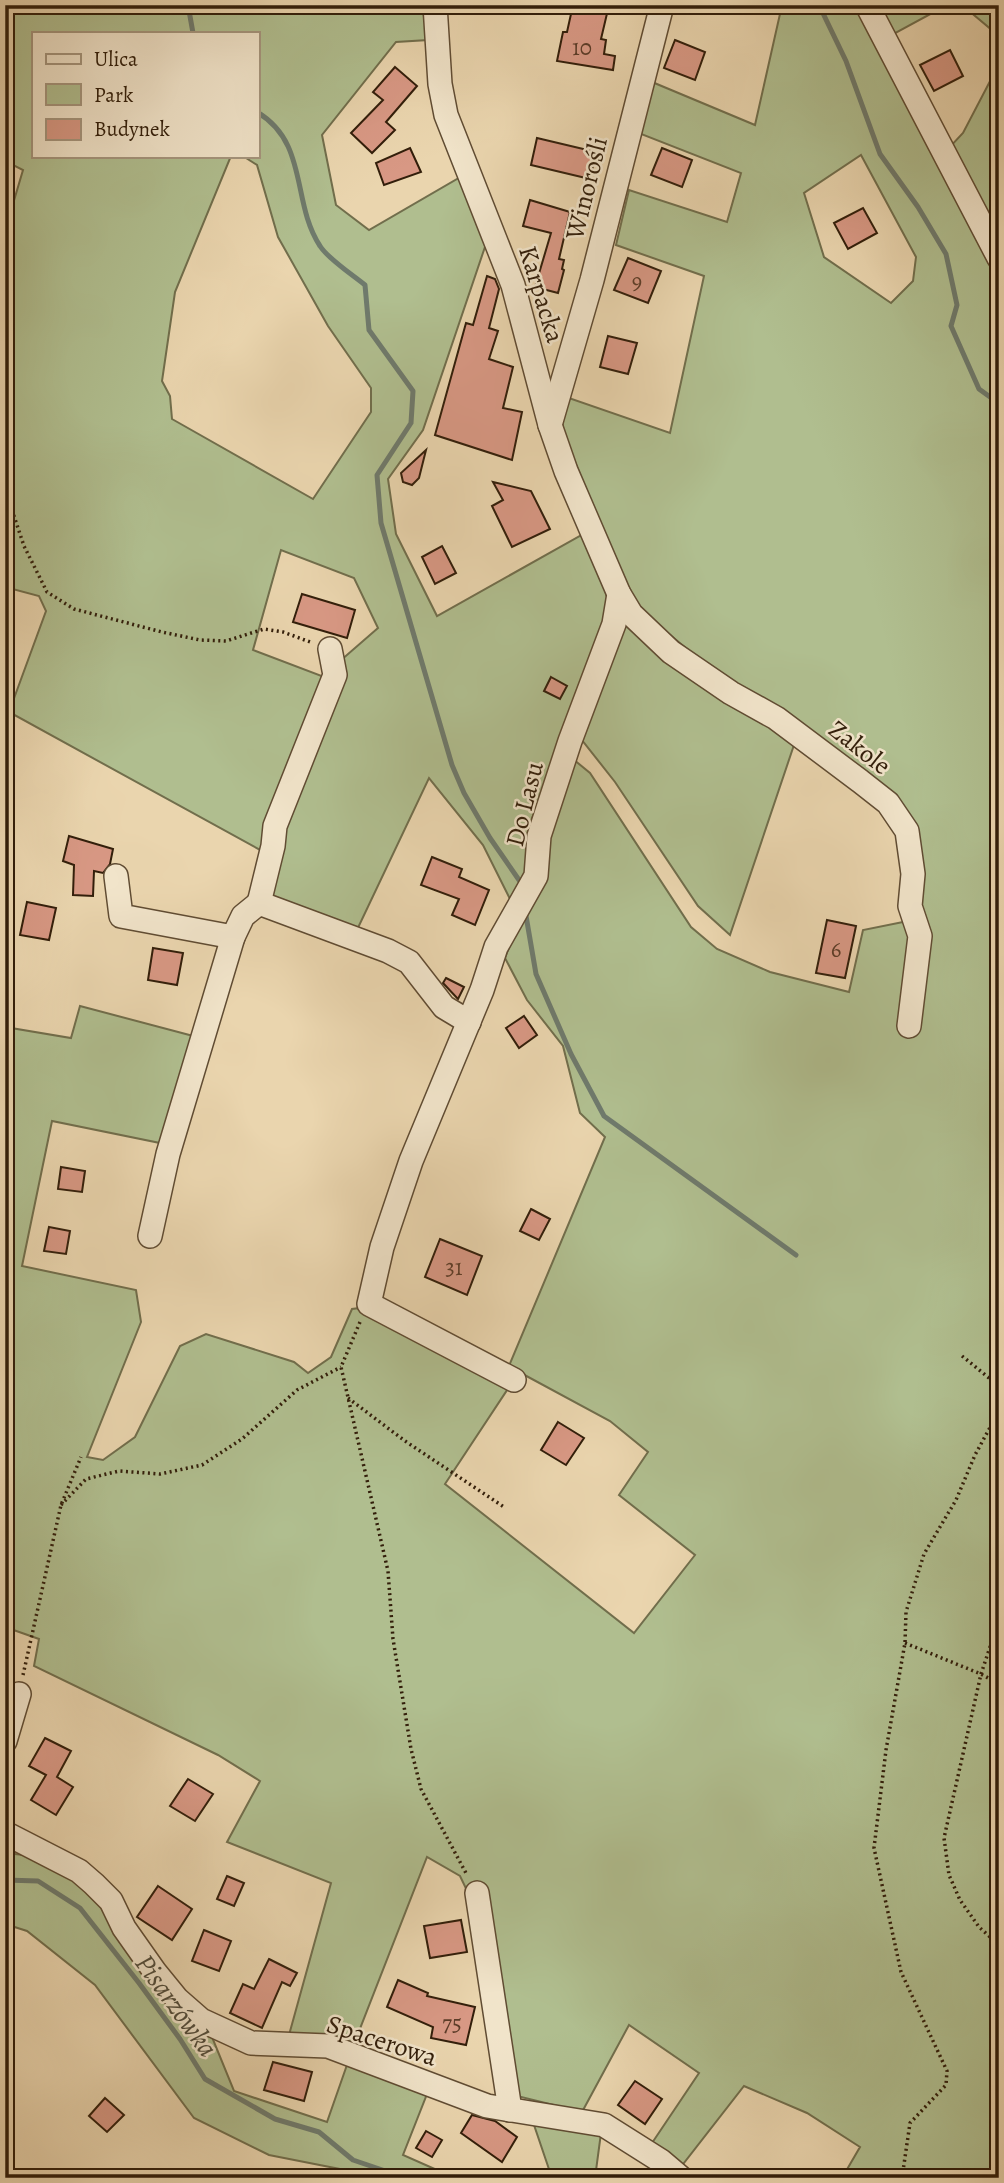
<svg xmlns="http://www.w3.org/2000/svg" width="1004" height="2183" font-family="Alegreya,serif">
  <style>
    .green { fill: #b0be8f; stroke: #716e4c; stroke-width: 2; fill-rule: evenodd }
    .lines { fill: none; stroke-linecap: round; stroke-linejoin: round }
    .stream { stroke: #6f7a6c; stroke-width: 5 }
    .building { fill: #d89884; stroke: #321e0a; stroke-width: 2 }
    .minor-casing { stroke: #604c33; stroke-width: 26 }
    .path { stroke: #321e0a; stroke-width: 3.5; stroke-dasharray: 2 3.5; stroke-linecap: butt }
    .minor { stroke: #f1e4ca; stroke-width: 23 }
    .labels { text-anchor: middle; stroke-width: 5; stroke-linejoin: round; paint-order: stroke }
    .number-label { font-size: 23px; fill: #5c3c28 }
    .street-label { font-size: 26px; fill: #321e0a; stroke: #f1e4ca }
    .water-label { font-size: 28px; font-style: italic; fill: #514c3b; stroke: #f1e4ca }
  </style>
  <rect width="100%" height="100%" fill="#ead5ae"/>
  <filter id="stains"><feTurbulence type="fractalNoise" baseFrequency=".00286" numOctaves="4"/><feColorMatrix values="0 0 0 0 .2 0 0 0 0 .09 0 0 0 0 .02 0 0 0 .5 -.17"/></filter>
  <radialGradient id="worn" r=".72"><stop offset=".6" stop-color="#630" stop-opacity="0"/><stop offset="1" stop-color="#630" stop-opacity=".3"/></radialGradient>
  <!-- green -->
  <g class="green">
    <path d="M5,5h417l6,35 -32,2 -74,93 14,70 33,25 95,-55 24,63 -65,192 -35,49 8,55 41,82 150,-84 23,65 -6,33 -74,194v49l-19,28 -28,-56 -54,-67 -73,154 -81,-28 -5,-10 14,-65 56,-168 38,-33 -24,-50 -73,-28 -28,100 74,28 -65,173 -253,-139 37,-101 -7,-15 -34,-9v-356l18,-61 -18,-9zM33,33h224v123h-14l14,9 21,72 50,89 43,62v24l-58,87 -141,-80 -2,-23 -8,-15 13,-89 56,-136h-198z"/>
    <path d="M782,5h74l93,143 14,-15 36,-69v2114h-157l18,-31 -53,-34 -63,-27 -64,82 -28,-25 47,-70 -70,-48 -47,87 -65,-16 -44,-193 -13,-27 -33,-19 -73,187 -65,-9 42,-152 -104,-41 33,-61 -42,-26 -184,-89 5,-27 -34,-12v-600l66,11 9,-32 117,31 -32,107 -113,-23 -30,145 114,24 5,32 -54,135 16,3 32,-23 45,-91 26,-12 88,28 14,11 23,-16 21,-48 32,-4 125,61 96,-229 -25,-24 -17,-67 -36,-46 -22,-42 39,-103 29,-96 17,14 101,154 26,22 53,23 79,20 14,-62 40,-8h10l7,-83 -261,-213 -31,-32 -67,-167 8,-29 101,35 34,-157 -88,-31 13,-55 98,32 14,-49 -100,-39 11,-52 103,43zM861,155l55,102 -3,24 -22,22 -67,-46 -20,-64zM519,1372l91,49 38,31 -29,43 76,60 -61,78 -189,-149z"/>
    <polygon points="874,5 947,5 890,36"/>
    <polygon points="962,5 999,5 999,36"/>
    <polygon points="631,623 796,739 730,935 698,906 615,782 578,735 621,624"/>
    <polygon points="5,1853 24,1855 81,1884 212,2037 234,2091 327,2122 348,2062 427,2094 403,2155 455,2178 367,2178 350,2171 269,2155 194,2118 95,1985 27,1931 5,1924"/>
    <polygon points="533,2122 601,2133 595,2178 552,2178"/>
  </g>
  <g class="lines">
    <!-- stream -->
    <g class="stream">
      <polyline points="188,5 193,33"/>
      <polyline points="819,5 846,61 880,154 918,207 946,254 957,305 951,326 979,389 997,402 999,406"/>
      <polyline points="979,5 999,18"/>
      <path d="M257,112c52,31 34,90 63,134 8,13 33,29 45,39l4,45 44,61 -2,32 -34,52 4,48 71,242 12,28 26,45 29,42"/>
      <polyline points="525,910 536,974 571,1054 604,1116 796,1255"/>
      <polyline points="5,1880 38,1881 80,1908 139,1983 180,2039 205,2079 275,2119 319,2132 353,2160 406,2178"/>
    </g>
  </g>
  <!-- building -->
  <g class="building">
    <polygon points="573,5 609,5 601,39 606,40 604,54 615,56 613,70 557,61 563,32 567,32"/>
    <polygon points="675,40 705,52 695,80 664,68"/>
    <polygon points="950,50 963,76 934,91 920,65"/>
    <polygon points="395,67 417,86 386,122 395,130 372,153 351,133 383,100 373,92"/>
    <polygon points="537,138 596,152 590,179 531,165"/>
    <polygon points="410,148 421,172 384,185 376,163"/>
    <polygon points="662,148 692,160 682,187 651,175"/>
    <polygon points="530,200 570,212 559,259 564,260 562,269 564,270 558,293 535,287 551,233 523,226"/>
    <polygon points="863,208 877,233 848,249 834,223"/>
    <polygon points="628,258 661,271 648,303 614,290"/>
    <polygon points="487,276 495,279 499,289 489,328 498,331 489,359 513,367 503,408 522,412 512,460 435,435 466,323 473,325"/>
    <polygon points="608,336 637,343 628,374 600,367"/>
    <polygon points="426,450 419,478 412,485 403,482 401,473"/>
    <polygon points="493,482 531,491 550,529 512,547 492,506 503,500"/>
    <polygon points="442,546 456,573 435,584 422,557"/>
    <polygon points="302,594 355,610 347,638 293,622"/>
    <polygon points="551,677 567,686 560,699 544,691"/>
    <polygon points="69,836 113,849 110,864 103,873 94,871 93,896 73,895 74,865 63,861"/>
    <polygon points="432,857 462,869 459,877 489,890 475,925 452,915 459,899 421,885"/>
    <polygon points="27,902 56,908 49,940 20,935"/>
    <polygon points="827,920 856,926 845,978 816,973"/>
    <polygon points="153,948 183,953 177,985 148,980"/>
    <polygon points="446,978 464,987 458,999 443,983"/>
    <polygon points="524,1016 537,1035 519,1048 506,1028"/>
    <polygon points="61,1167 85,1171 82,1192 58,1189"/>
    <polygon points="531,1209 550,1219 539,1240 520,1231"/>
    <polygon points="49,1227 70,1231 66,1254 44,1251"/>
    <polygon points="440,1239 482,1256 467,1295 425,1277"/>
    <polygon points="558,1422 584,1438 566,1465 541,1450"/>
    <polygon points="45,1738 71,1751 57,1777 73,1787 56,1815 31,1800 46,1775 29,1766"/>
    <polygon points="188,1779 213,1794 195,1821 170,1806"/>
    <polygon points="227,1876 244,1883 234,1906 217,1899"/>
    <polygon points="158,1886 192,1909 172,1940 137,1917"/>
    <polygon points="461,1920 467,1952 430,1958 424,1926"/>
    <polygon points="204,1930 231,1941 219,1971 192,1961"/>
    <polygon points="269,1959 297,1973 290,1986 282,1982 262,2028 230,2013 243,1984 254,1989"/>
    <polygon points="398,1980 428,1993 427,1996 475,2007 466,2045 431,2038 433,2027 387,2007"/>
    <polygon points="273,2062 312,2072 304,2101 264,2090"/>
    <polygon points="635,2081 662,2099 645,2124 618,2105"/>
    <polygon points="105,2098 124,2115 107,2132 89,2116"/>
    <polygon points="472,2115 495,2121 517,2137 502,2162 461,2133"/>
    <polygon points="426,2131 442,2140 432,2157 416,2148"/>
  </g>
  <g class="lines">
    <defs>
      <g id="minor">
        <polyline points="435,5 440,84 446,115 513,285 550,425 566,471 619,594 631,614 671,652 731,693 776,718 860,781 888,803 907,831 913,874 910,906 920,936 909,1026"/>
        <polyline points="867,5 999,258"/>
        <polyline points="550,425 592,280 662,5"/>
        <polyline points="116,876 121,916 233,937"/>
        <polyline points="259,903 273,846 275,826 335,675 330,649"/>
        <polyline points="150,1236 168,1154 233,937 243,916 259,903 388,951 409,962 444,1007 469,1022"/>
        <polyline points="514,1380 369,1304 382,1247 411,1161 482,990 496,947 536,876 539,836 570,741 614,624 619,594"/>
        <polyline points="5,1741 19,1694"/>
        <polyline points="5,1833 79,1871 94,1884 111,1901 124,1928 155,1972 177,1999 201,2020 251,2043 328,2046 487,2106 604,2125 661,2161 681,2178"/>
        <polyline points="477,1893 510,2110"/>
      </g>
    </defs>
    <!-- minor casing -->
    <use href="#minor" class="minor-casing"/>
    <!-- path -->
    <g class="path">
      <polyline points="5,489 24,546 47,592 74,609 162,632 200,640 226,641 264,629 283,632 313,643"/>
      <polyline points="360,1322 341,1367 388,1571 393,1639 411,1749 421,1789 467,1875"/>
      <polyline points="962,1356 999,1386"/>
      <polyline points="348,1398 405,1441 504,1507"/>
      <polyline points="61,1505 86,1479 119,1471 160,1474 202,1465 242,1439 297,1390 341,1367"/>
      <polyline points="999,1620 981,1674 944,1838 949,1875 960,1900 979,1927 999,1945"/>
      <polyline points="905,1643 981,1674 999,1684"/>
      <polyline points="23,1675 61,1505 81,1457"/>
      <polyline points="902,2178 910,2123 946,2085 947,2071 901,1972 874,1848 886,1750 905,1643 906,1612 924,1554 956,1500 975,1455 999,1411"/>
    </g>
    <!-- minor -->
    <use href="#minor" class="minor"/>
  </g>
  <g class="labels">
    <!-- number labels -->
    <g class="number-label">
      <text x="582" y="55">10</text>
      <text x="637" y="289">9</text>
      <text x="836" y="957">6</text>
      <text x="454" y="1275">31</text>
      <text x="452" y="2031">75</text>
    </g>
    <!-- street labels -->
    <g class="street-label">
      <text transform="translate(586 188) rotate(-76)" y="9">Winorośli</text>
      <text transform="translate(542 294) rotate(73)" y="9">Karpacka</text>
      <text transform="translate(860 747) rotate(38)" y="9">Zakole</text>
      <text transform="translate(524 804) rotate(-76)" y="9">Do Lasu</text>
      <text transform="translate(382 2040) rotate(18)" y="9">Spacerowa</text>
    </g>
    <!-- water labels -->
    <g class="water-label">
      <text transform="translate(177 2005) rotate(54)" y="10">Pisarzówka</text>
    </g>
  </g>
  <!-- margin -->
  <rect width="1004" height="2183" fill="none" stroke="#ead5ae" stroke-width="28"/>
  <rect x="7" y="7" width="990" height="2169" fill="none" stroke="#321e0a" stroke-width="3.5"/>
  <rect x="14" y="14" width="976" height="2155" fill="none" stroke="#321e0a" stroke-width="2"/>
  <!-- legend -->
  <rect x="32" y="32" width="228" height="126" fill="#f1e4ca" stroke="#a5957d" stroke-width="2"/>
  <rect x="46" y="54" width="35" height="10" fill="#f1e4ca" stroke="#a5957d" stroke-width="2"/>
  <text x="94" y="66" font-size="21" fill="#321e0a">Ulica</text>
  <rect x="46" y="84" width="35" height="21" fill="#b0be8f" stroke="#a5957d" stroke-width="2"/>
  <text x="94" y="102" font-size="21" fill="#321e0a">Park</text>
  <rect x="46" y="119" width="35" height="21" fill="#d89884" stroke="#a5957d" stroke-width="2"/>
  <text x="94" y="136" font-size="21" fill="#321e0a">Budynek</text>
  <rect width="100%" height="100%" filter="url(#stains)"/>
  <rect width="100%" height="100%" fill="url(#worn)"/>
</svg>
